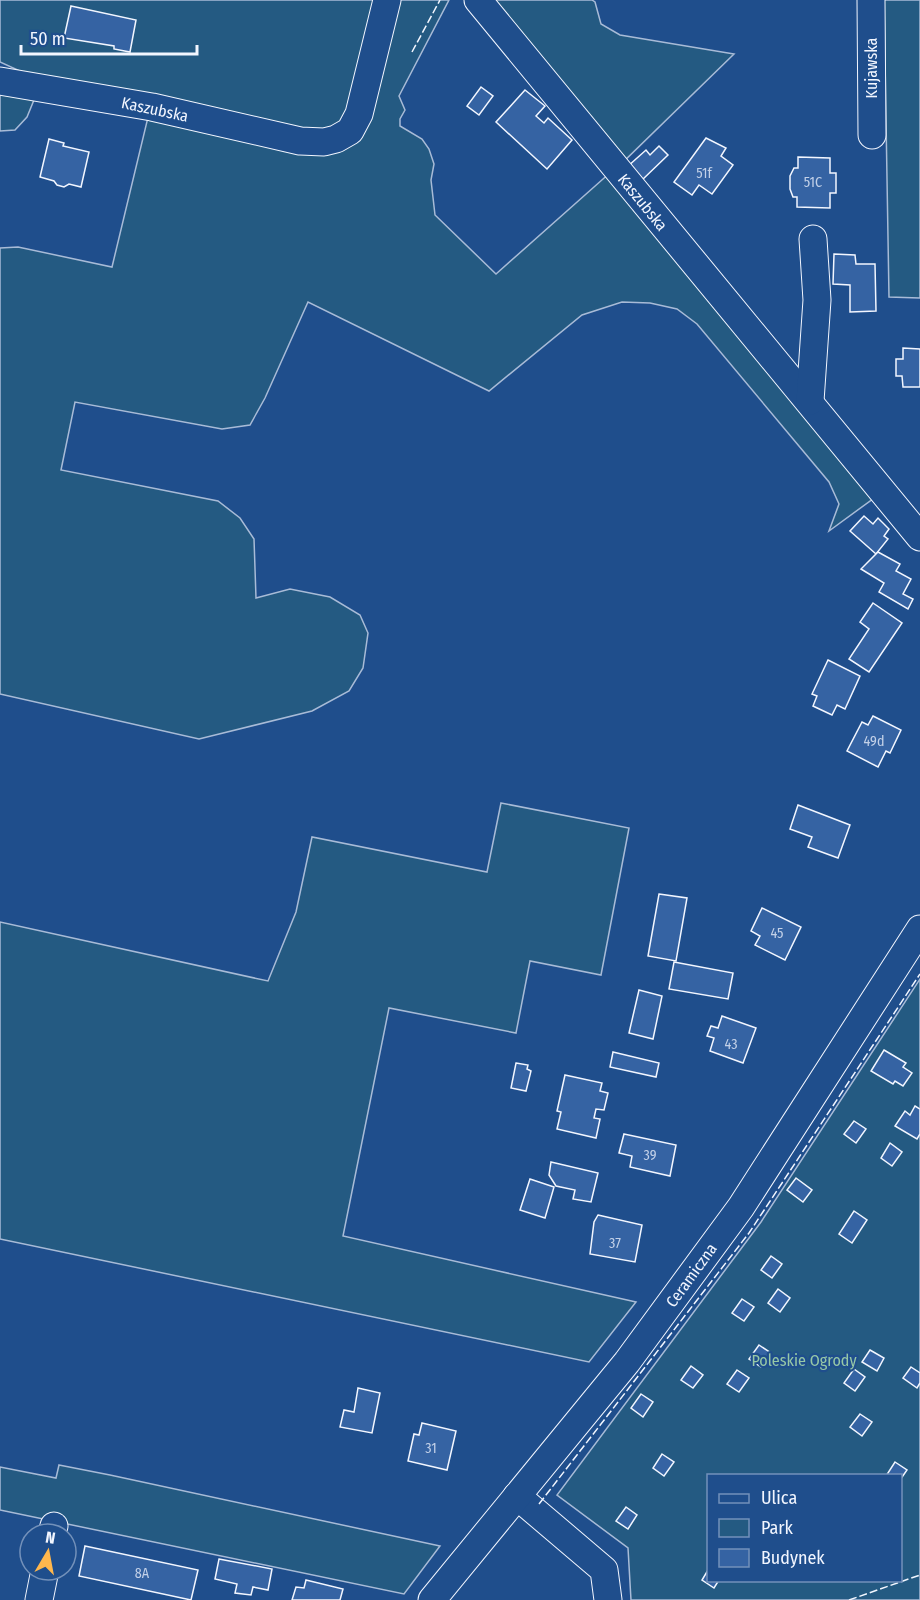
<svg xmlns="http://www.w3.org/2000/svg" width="920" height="1600" font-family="'Fira Sans Condensed',sans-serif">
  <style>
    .green { fill: #245a82; stroke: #a8bbd7; stroke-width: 1.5; fill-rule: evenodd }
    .building { fill: #3563a3; stroke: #f2f6ff; stroke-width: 1.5 }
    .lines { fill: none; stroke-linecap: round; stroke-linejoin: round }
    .minor-casing { stroke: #f2f6ff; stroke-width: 29 }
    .minor { stroke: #1f4e8c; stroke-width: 27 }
    .fence { stroke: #f2f6ff; stroke-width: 1.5; stroke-dasharray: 8 3; stroke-linecap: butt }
    .labels { text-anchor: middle; stroke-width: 4.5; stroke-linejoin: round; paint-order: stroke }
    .number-label { font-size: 14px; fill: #c3d1e8 }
    .street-label { font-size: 16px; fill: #f2f6ff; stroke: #1f4e8c }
    .park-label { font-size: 16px; fill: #97c8a6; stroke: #1f4e8c }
  </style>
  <rect width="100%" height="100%" fill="#1f4e8c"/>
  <!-- green -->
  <g class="green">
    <polygon points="0,0 382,0 360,99 331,134 35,78 0,62"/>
    <polygon points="393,0 449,0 399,96 405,110 400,119 400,126 422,139 429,149 434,164 431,180 435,215 496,274 612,171 881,493 829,531 839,504 829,482 697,324 677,309 650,303 622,302 582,315 489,391 308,302 265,398 250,425 222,429 75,402 61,470 218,501 240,518 254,539 256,598 290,589 330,597 360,615 368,633 363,668 349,691 312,711 199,739 0,694 0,248 18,247 112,267 149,113 354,138"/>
    <polygon points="493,0 592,0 595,2 601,24 620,35 734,54 620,165"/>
    <polygon points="884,0 920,0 920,298 889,297"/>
    <polygon points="0,88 36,95 27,117 15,130 0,131"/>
    <polygon points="501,803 629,828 601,975 530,961 516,1033 389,1008 343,1236 636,1302 589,1362 0,1239 0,922 268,981 296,912 312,837 487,872"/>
    <path d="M920,979v621h-289l-3,-52 -71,-53 204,-273zM708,1476h192v104h-192z"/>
    <polygon points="59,1465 110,1475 440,1546 404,1594 0,1510 0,1467 56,1478"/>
  </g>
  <!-- building -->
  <g class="building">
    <polygon points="71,6 136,20 130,52 114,49 114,46 64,38"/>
    <polygon points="481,87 493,96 479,115 467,106"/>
    <polygon points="525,90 545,106 536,116 544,123 548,118 572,140 547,169 496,122"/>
    <polygon points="706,138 726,148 721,156 733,165 712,194 699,185 692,195 674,182"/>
    <polygon points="49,139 64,143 63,146 89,152 81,187 69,184 64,187 57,185 54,181 40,177"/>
    <polygon points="659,146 668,155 641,181 627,167 646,150 650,155"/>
    <polygon points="798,157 830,158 830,173 836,173 836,193 830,193 830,208 797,207 797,197 793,197 790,189 790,176 794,168 798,168"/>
    <polygon points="834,254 855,255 856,264 875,264 876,311 850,312 850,285 833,284"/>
    <polygon points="903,348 920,349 920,387 903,387 902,376 896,376 896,359 903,359"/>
    <polygon points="864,516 873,524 878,518 889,529 884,536 888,539 876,554 850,531"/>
    <polygon points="878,552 900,564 896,571 911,579 903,594 913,599 908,609 879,592 884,583 861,569"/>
    <polygon points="873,603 902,623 869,672 849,659 869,629 860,622"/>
    <polygon points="828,660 860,676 845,709 837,705 832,715 813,706 817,696 812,694"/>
    <polygon points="873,716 901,730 890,753 886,751 878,767 847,751 862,722 868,725"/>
    <polygon points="798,805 850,825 838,858 808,847 812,837 790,829"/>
    <polygon points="659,894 687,898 676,961 648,956"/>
    <polygon points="762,908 801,927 785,960 755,945 760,936 751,931"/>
    <polygon points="674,962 733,973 728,999 669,989"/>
    <polygon points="639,990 662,996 653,1039 629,1033"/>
    <polygon points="722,1016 756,1028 743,1063 710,1051 714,1038 707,1036 711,1026 718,1028"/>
    <polygon points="884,1050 906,1063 903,1067 912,1073 903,1086 895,1081 893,1084 871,1071"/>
    <polygon points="613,1052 659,1063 656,1077 610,1067"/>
    <polygon points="516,1063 528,1065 527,1069 531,1071 526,1091 511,1088"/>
    <polygon points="565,1075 602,1083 600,1091 608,1093 604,1110 596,1109 594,1118 600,1119 596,1138 557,1129 561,1112 557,1111"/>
    <polygon points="915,1106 920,1109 920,1134 917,1139 895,1126 905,1111 910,1115"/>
    <polygon points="854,1121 866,1129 856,1143 844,1134"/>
    <polygon points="624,1134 676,1145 670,1176 630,1167 632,1156 619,1153"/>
    <polygon points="890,1143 902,1152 892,1166 881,1158"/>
    <polygon points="551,1162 598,1173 591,1202 573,1199 575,1190 556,1186 549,1175"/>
    <polygon points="796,1178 812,1190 803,1202 787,1190"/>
    <polygon points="530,1179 554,1187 545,1218 520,1210"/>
    <polygon points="854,1211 867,1220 852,1243 839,1234"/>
    <polygon points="598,1215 642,1225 635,1262 590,1254 594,1222"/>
    <polygon points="771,1256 782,1264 772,1278 761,1270"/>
    <polygon points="778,1289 790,1298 780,1312 768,1303"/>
    <polygon points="742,1299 754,1307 744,1321 732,1313"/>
    <polygon points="759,1345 771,1353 761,1367 749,1359"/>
    <polygon points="870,1350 884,1358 877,1371 862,1362"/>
    <polygon points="691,1366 703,1375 693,1388 681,1380"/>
    <polygon points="911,1367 920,1373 920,1383 917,1388 903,1378"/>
    <polygon points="854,1369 865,1377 855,1391 844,1383"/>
    <polygon points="737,1370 749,1378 739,1392 727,1384"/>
    <polygon points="358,1388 380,1393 372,1433 340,1427 344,1410 354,1412"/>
    <polygon points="641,1394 653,1402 643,1417 631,1408"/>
    <polygon points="860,1414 872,1422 862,1436 850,1427"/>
    <polygon points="422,1423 456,1431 447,1470 408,1461 414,1434 419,1435"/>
    <polygon points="662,1454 674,1462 664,1476 653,1468"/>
    <polygon points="895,1462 907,1470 900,1480 900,1476 886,1476"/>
    <polygon points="626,1507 637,1515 628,1529 616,1521"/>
    <polygon points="85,1546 198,1570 191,1600 79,1576"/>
    <polygon points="219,1559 272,1569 268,1590 253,1587 251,1595 235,1593 237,1584 215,1579"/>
    <polygon points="708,1570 708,1580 719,1580 714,1588 702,1580"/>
    <polygon points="306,1580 343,1589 340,1600 292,1600 296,1587 304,1588"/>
  </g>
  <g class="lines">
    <defs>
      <g id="minor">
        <polyline points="478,0 920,537"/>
        <polyline points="871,0 872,135"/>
        <polyline points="0,81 152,107 300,141 324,142 336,139 350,131 359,114 387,0"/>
        <polyline points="810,401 817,300 813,239"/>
        <polyline points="517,1496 604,1570 608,1600"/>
        <polyline points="52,1534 54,1526"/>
        <polyline points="39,1600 45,1570"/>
        <polyline points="432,1600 627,1362 741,1207 920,929"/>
      </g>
    </defs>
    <!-- minor casing -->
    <use href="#minor" class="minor-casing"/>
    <!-- minor -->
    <use href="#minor" class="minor"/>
    <!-- fence -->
    <g class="fence">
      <polyline points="412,52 440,0"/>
      <polyline points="539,1504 749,1233 920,974"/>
      <polyline points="849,1600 920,1575"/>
    </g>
  </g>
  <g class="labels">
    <!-- number labels -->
    <g class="number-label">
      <text x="704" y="178">51f</text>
      <text x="813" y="187">51C</text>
      <text x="874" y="746">49d</text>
      <text x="777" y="938">45</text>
      <text x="731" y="1049">43</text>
      <text x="650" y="1160">39</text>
      <text x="615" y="1248">37</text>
      <text x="431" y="1453">31</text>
      <text x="142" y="1578">8A</text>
    </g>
    <!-- street labels -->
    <g class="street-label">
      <text transform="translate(871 68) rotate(-90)" y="6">Kujawska</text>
      <text transform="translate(155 109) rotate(12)" y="6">Kaszubska</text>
      <text transform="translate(643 202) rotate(51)" y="6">Kaszubska</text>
      <text transform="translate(691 1275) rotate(-54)" y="6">Ceramiczna</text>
    </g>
    <!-- park labels -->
    <g class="park-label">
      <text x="804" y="1366">Poleskie Ogrody</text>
    </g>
  </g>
  <!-- legend -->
  <rect x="707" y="1474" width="195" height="108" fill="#1f4e8c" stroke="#7391ba" stroke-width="1.5"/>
  <rect x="719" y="1494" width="30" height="9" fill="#1f4e8c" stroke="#7391ba" stroke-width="1.5"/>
  <text x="761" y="1504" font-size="18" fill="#f2f6ff">Ulica</text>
  <rect x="719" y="1519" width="30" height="18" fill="#245a82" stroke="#7391ba" stroke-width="1.5"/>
  <text x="761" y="1534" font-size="18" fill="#f2f6ff">Park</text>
  <rect x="719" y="1549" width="30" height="18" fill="#3563a3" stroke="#7391ba" stroke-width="1.5"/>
  <text x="761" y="1564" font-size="18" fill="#f2f6ff">Budynek</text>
  <!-- north arrow -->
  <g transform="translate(48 1552) rotate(10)"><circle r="28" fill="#1f4e8c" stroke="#7391ba" stroke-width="1.5"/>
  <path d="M0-4.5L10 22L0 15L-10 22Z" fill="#ffb74d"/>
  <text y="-9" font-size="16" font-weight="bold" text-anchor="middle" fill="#f2f6ff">N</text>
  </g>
  <!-- scale -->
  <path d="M21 45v9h176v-9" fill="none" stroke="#f2f6ff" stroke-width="3"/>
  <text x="30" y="45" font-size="18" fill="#f2f6ff" stroke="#1f4e8c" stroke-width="4.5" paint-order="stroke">50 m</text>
</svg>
